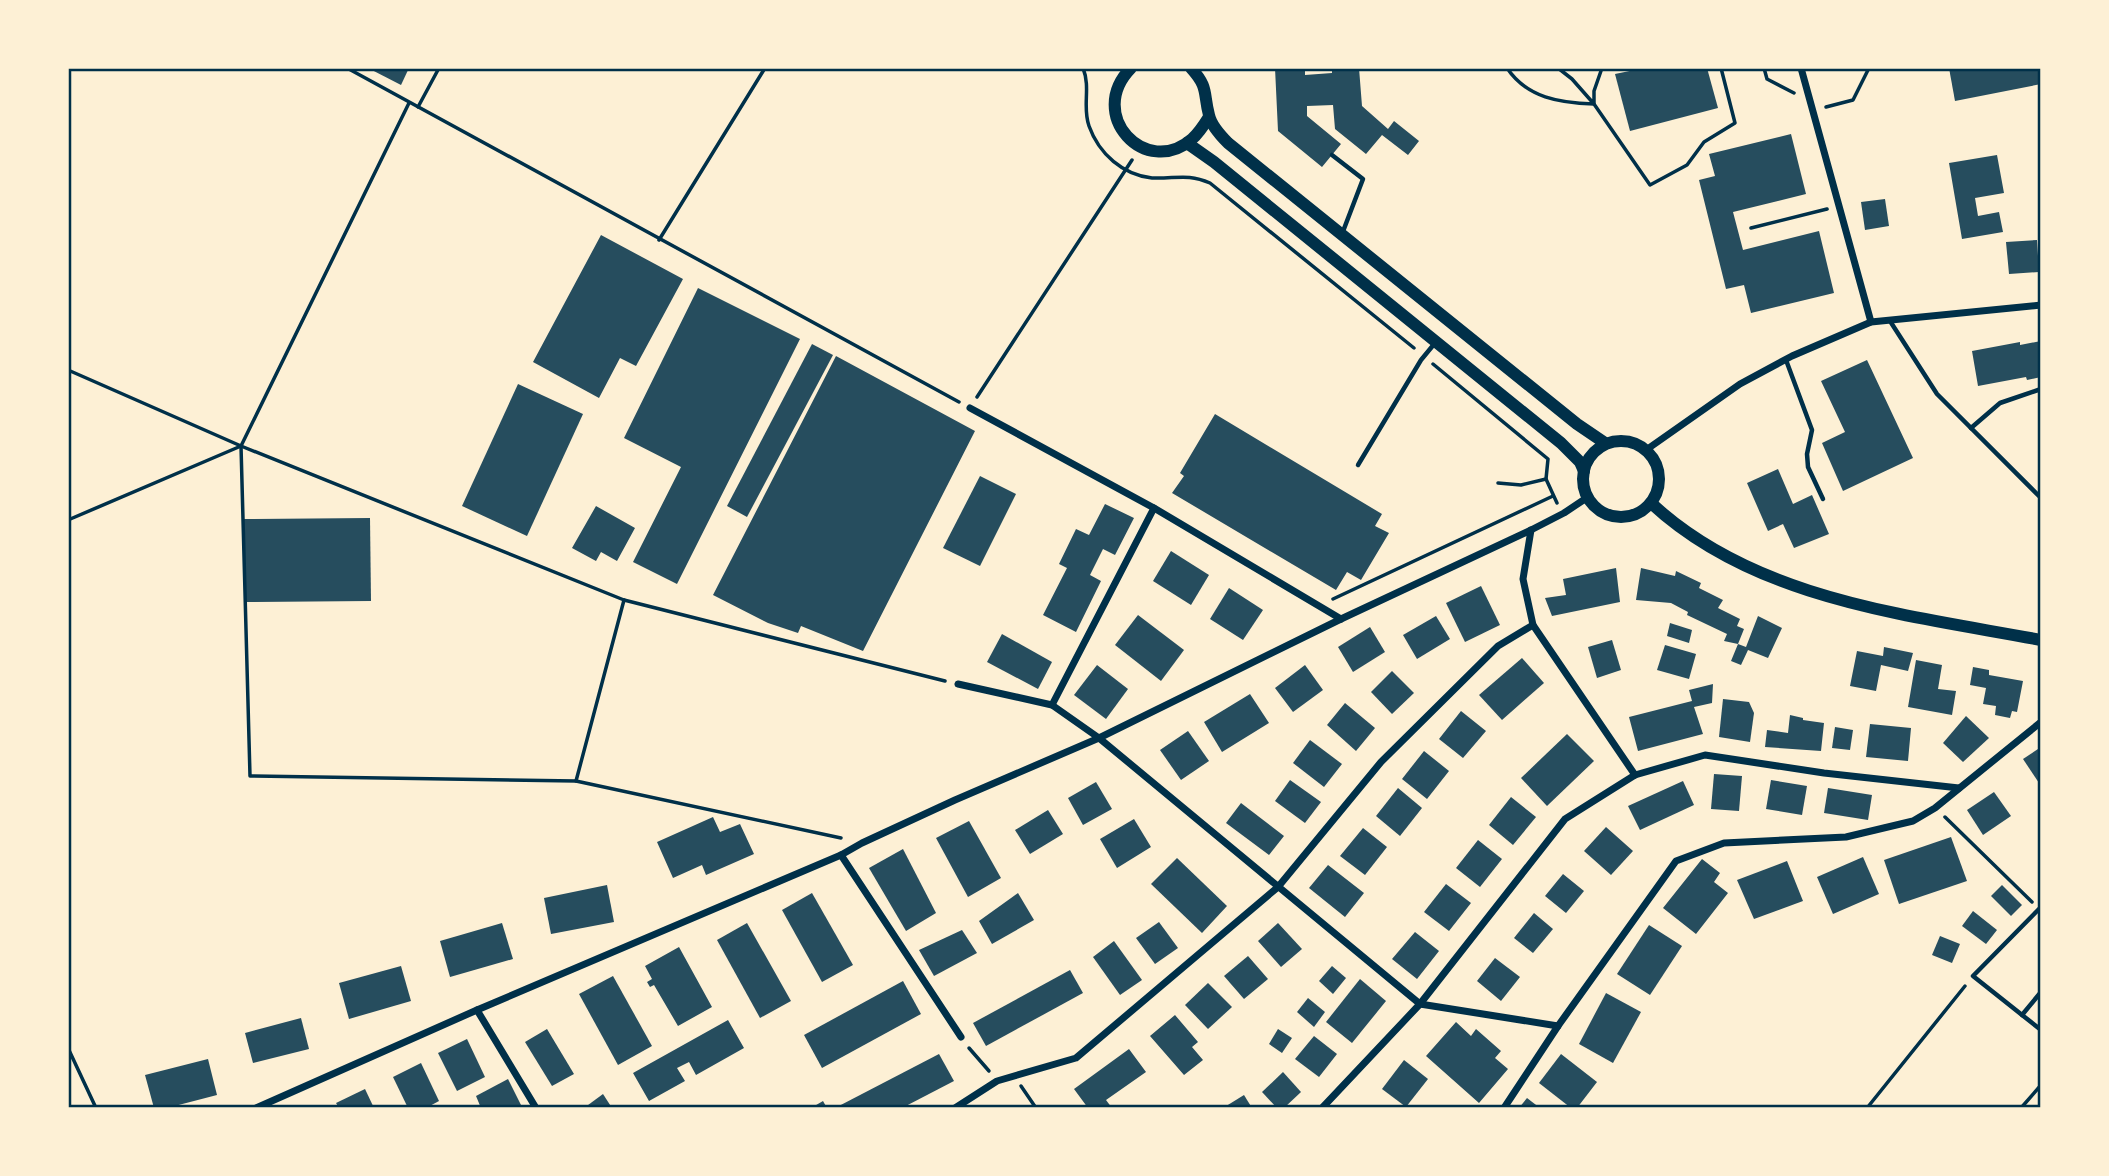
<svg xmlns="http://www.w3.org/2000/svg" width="2109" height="1176" font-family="Lato,sans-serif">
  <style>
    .building { fill: #264d5e }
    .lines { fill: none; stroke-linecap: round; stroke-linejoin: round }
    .path { stroke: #003049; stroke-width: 3.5 }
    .service { stroke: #003049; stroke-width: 4.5 }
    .minor { stroke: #003049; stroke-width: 7 }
    .secondary { stroke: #003049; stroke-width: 12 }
    .neatline { fill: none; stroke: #003049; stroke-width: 2.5 }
  </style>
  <rect width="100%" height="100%" fill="#fdf0d5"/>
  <!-- building -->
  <g class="building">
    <polygon points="368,68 409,68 401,85"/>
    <polygon points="1275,68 1305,68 1305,75 1332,73 1332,68 1359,68 1362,106 1388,129 1394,121 1419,141 1408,155 1382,135 1366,154 1335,129 1333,105 1307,106 1307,116 1341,144 1322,167 1278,131"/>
    <polygon points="1644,68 1707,68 1718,108 1630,131 1615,74"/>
    <polygon points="1949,68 2041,68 2041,84 1955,101"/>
    <polygon points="1791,134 1806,194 1733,212 1743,250 1819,231 1834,293 1751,313 1744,285 1726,289 1699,180 1715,176 1709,154"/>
    <polygon points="1997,155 2004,193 1975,198 1978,216 1999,212 2003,232 1962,239 1949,163"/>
    <polygon points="1885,199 1889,226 1865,230 1861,202"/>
    <polygon points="601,235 683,279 636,366 620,358 599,398 533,362"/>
    <polygon points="2037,240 2039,272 2009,274 2006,242"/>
    <polygon points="698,288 800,339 677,584 633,562 681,467 624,438"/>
    <polygon points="2041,341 2041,377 2027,380 2026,377 1978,386 1972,351 2020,342 2020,345"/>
    <polygon points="812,344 833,355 747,517 727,506"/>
    <polygon points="836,356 975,431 863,651 801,626 798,633 768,623 713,595"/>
    <polygon points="1867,360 1913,458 1843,491 1822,443 1845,432 1821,381"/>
    <polygon points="518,384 583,414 527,536 462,506"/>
    <polygon points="1215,414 1382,514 1375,526 1389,533 1361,580 1347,572 1336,590 1172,493 1184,476 1180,473"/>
    <polygon points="1778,469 1793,504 1812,495 1829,534 1794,548 1783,524 1768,531 1747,483"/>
    <polygon points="980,476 1016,494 980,566 943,548"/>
    <polygon points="1105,504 1134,518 1115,555 1103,549 1090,575 1101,581 1076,632 1043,615 1067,568 1059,564 1076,529 1089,535"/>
    <polygon points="596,506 635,528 617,561 601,552 596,561 572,548"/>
    <polygon points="370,518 371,601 245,602 244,519"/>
    <polygon points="1171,551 1209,575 1191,605 1153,581"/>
    <polygon points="1616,568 1620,602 1552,616 1545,598 1566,595 1563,579"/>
    <polygon points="1641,568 1675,576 1676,571 1701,583 1699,588 1723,600 1718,608 1740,619 1737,626 1744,629 1738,644 1724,641 1727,634 1687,615 1688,612 1671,603 1636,600"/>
    <polygon points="1481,586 1500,625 1465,642 1446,603"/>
    <polygon points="1229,588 1263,610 1243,640 1210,619"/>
    <polygon points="1138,615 1184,650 1161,681 1115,645"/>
    <polygon points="1436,616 1450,639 1417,659 1403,635"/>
    <polygon points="1758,616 1782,628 1768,658 1748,650 1741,665 1731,661 1738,644 1746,647"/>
    <polygon points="1670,623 1692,630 1689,643 1667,636"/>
    <polygon points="1370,627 1385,652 1353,672 1338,647"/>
    <polygon points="1002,634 1052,662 1038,689 987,662"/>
    <polygon points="1612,640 1621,670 1597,678 1588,647"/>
    <polygon points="1665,645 1696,654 1689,679 1657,670"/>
    <polygon points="1884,647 1913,653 1908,671 1881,665 1876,691 1850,686 1857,651 1883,656"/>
    <polygon points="1522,658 1544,683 1502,720 1479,695"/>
    <polygon points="1916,660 1942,665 1938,689 1956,691 1952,715 1908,707"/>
    <polygon points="1097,665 1128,689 1106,719 1074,695"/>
    <polygon points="1305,665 1323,690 1293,712 1275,688"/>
    <polygon points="1973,667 1989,670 1989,675 2023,681 2017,712 2012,711 2010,718 1995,715 1996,706 1983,704 1986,688 1970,685"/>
    <polygon points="1392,671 1414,693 1392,714 1371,692"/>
    <polygon points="1713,684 1712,703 1694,707 1703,734 1638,751 1629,717 1692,701 1689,690"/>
    <polygon points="1250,694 1269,723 1222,752 1204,722"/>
    <polygon points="1723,699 1749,702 1754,713 1750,742 1719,737"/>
    <polygon points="1345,703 1375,728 1356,751 1327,725"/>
    <polygon points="1461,711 1486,731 1463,758 1439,739"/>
    <polygon points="1790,715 1803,718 1803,720 1824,723 1821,751 1765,747 1767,730 1788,733"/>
    <polygon points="1966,716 1989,738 1963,762 1943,743"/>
    <polygon points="1870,724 1911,728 1908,761 1866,757"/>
    <polygon points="1835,727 1853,730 1850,750 1832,748"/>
    <polygon points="1188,731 1209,761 1181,780 1160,750"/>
    <polygon points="1567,734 1594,761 1547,806 1521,778"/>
    <polygon points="1310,740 1342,764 1324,787 1293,763"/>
    <polygon points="2041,747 2041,786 2023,759"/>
    <polygon points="1424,751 1449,771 1427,799 1402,779"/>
    <polygon points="1714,774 1742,776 1739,811 1711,809"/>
    <polygon points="1290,780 1321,802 1305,823 1275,801"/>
    <polygon points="1771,780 1807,786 1802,815 1766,809"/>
    <polygon points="1683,781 1694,805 1640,830 1628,806"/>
    <polygon points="1096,782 1112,809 1083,825 1068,798"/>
    <polygon points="1398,788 1422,808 1400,836 1376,816"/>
    <polygon points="1828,788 1872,795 1868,820 1824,813"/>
    <polygon points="1994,792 2011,816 1983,835 1967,810"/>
    <polygon points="1511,797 1536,817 1513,845 1489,825"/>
    <polygon points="1241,803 1284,836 1269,855 1226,823"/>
    <polygon points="1048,810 1063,834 1030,854 1015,830"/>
    <polygon points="713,817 720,832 740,824 754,854 706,875 702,865 673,878 657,842"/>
    <polygon points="1134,819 1151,847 1117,868 1100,839"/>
    <polygon points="969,821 1001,878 968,897 936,838"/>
    <polygon points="1606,827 1633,851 1611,875 1584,851"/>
    <polygon points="1363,828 1387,847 1365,875 1340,856"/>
    <polygon points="1951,837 1967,881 1899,904 1884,860"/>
    <polygon points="1478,840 1502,859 1480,887 1456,868"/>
    <polygon points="903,849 936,913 906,931 869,868"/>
    <polygon points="1863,857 1879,894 1833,914 1817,877"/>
    <polygon points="1177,858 1227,906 1202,933 1151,884"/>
    <polygon points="1702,859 1720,873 1714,882 1728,893 1696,934 1663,908"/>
    <polygon points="1787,861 1803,901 1754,919 1737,880"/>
    <polygon points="1328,865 1364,893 1345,917 1309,888"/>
    <polygon points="1563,874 1584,891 1566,913 1545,896"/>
    <polygon points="1446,884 1471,903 1449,931 1424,912"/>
    <polygon points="607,885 614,922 551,934 544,898"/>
    <polygon points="2002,885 2022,905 2011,916 1991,896"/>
    <polygon points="812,893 853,965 822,982 782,910"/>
    <polygon points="1018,893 1034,920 992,944 979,921"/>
    <polygon points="1973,911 1997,930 1986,944 1962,926"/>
    <polygon points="1534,913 1553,929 1533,953 1514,938"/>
    <polygon points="1159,922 1178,948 1155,964 1136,938"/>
    <polygon points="502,923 513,959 450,977 440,941"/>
    <polygon points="747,923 791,1001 760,1018 717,940"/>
    <polygon points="1278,923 1302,949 1281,967 1258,941"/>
    <polygon points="1649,925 1682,946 1650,995 1617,974"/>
    <polygon points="962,930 977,953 934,976 919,950"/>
    <polygon points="1415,932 1439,951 1417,979 1392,959"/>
    <polygon points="1940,936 1960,944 1952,963 1932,955"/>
    <polygon points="1114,941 1142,980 1120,995 1093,957"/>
    <polygon points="679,947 712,1007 678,1026 654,985 650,987 647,982 652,979 645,966"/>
    <polygon points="1248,956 1268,979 1244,999 1224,976"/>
    <polygon points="1495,958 1520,977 1501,1001 1477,981"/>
    <polygon points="401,966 411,1001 349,1019 339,983"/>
    <polygon points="1332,966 1346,978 1333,994 1319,981"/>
    <polygon points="1070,970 1083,993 986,1046 973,1023"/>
    <polygon points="613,976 652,1046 618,1065 579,994"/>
    <polygon points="1360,979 1386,1001 1352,1043 1326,1022"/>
    <polygon points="903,981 921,1014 822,1068 804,1035"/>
    <polygon points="1208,983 1232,1007 1208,1029 1185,1005"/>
    <polygon points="1606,993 1641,1012 1613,1063 1579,1044"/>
    <polygon points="1308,998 1325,1012 1314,1027 1297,1012"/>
    <polygon points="1175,1015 1198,1042 1192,1047 1203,1060 1184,1075 1150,1036"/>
    <polygon points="301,1018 309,1049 253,1063 245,1033"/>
    <polygon points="728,1020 744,1048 696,1075 689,1062 677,1068 685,1081 649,1101 633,1073"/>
    <polygon points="1456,1022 1471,1036 1476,1029 1501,1051 1495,1058 1508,1069 1479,1103 1426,1056"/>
    <polygon points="547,1029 574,1074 552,1086 525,1042"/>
    <polygon points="1278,1029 1292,1038 1282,1053 1269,1044"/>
    <polygon points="1314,1036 1337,1054 1319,1077 1295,1059"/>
    <polygon points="467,1039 485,1077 457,1091 438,1053"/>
    <polygon points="1129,1049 1146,1072 1106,1100 1112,1108 1088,1108 1074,1089"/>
    <polygon points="939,1054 954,1081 902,1108 835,1108"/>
    <polygon points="1561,1054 1597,1082 1577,1108 1571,1108 1539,1083"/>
    <polygon points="208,1059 217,1095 167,1108 154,1108 145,1075"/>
    <polygon points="1404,1060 1428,1079 1406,1107 1382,1089"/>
    <polygon points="421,1063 439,1101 426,1108 408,1108 393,1077"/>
    <polygon points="1283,1072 1301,1092 1284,1108 1277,1108 1262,1092"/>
    <polygon points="508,1079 521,1105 515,1108 481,1108 476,1096"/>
    <polygon points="365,1089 374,1108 339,1108 336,1103"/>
    <polygon points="603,1094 612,1108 584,1108"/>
    <polygon points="1244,1095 1252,1108 1223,1108"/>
    <polygon points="1527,1098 1540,1108 1519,1108"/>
    <polygon points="823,1101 827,1108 811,1108"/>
  </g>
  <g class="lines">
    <!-- path -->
    <g class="path">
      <polyline points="347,68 959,402"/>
      <path d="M1083,68c8,20 -1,39 6,58 10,28 34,49 63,52 24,1 35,-5 58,5l204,165"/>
      <path d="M1507,68c20,30 53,35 87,36l56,81 37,-20 17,-23 31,-19 -14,-55"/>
      <polyline points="1558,68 1572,79 1594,104 1594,91 1602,68"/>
      <polyline points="1764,68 1767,79 1794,93"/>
      <polyline points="409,103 241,446 250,776 576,781 624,600"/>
      <polyline points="418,107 439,68"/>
      <polyline points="1826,107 1853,100 1869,68"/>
      <polyline points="1751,228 1827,209"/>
      <polyline points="659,240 765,68"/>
      <polyline points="1433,364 1548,459 1546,479 1557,503"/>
      <polyline points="68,370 241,446 624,600 945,681"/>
      <polyline points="977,397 1132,160"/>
      <polyline points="1498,483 1521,485 1546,479"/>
      <polyline points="68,520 241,446"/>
      <polyline points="1333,599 1553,496"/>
      <polyline points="576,781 841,838"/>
      <polyline points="1945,817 2032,902"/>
      <polyline points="68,1048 96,1108"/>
      <polyline points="969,1048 989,1071"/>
      <polyline points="1021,1086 1036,1108"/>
      <polyline points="1867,1108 1965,986"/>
      <polyline points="2021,1108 2041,1085"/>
    </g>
    <!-- service -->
    <g class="service">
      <polyline points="1332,155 1363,179 1342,234"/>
      <polyline points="1890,321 1937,394 2041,498"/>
      <polyline points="1786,360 1812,430 1807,454 1808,467 1823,499"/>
      <polyline points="1971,428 2000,403 2041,389"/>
      <polyline points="1358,465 1421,360 1435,343"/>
      <polyline points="2041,907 1973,976 2041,1030"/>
      <polyline points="2022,1015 2041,992"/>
    </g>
    <!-- minor -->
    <g class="minor">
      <polyline points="1801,68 1871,322"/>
      <polyline points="970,408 1154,508 1341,619"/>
      <polyline points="1646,450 1740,384 1792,356 1871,322 2041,305"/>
      <polyline points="1531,530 1523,579 1533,625 1635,775"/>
      <polyline points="958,684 1052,705 1099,738 1420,1004 1558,1026"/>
      <polyline points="1052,705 1154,508"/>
      <polyline points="841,855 961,1037"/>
      <polyline points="477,1010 536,1108"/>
      <polyline points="256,1108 477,1010 841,855 862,843 955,800 1099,738 1341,619 1531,530 1564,513 1588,497"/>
      <polyline points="955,1108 997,1081 1076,1058 1278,887 1381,762 1498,646 1533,625"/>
      <polyline points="1322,1108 1420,1004 1565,819 1635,775 1705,755 1824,773 1959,788"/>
      <polyline points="1504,1108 1558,1026 1676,861 1724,843 1846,837 1913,821 1935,808 2041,722"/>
    </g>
    <!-- secondary -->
    <g class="secondary">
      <path d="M1131,68c-46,47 15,111 61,71 7,-6 12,-14 17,-22"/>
      <path d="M1191,68c18,20 12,24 18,47 2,10 12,21 19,28l349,281 28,19"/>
      <polyline points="1187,143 1214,162 1561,443 1580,462 1584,471"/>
      <circle cx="1621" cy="479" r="38"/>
      <path d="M1651,503c104,97 257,112 390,137"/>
    </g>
  </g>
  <!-- border -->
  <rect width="2109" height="1176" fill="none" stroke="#fdf0d5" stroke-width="140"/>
  <rect x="70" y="70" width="1969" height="1036" class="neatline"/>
</svg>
